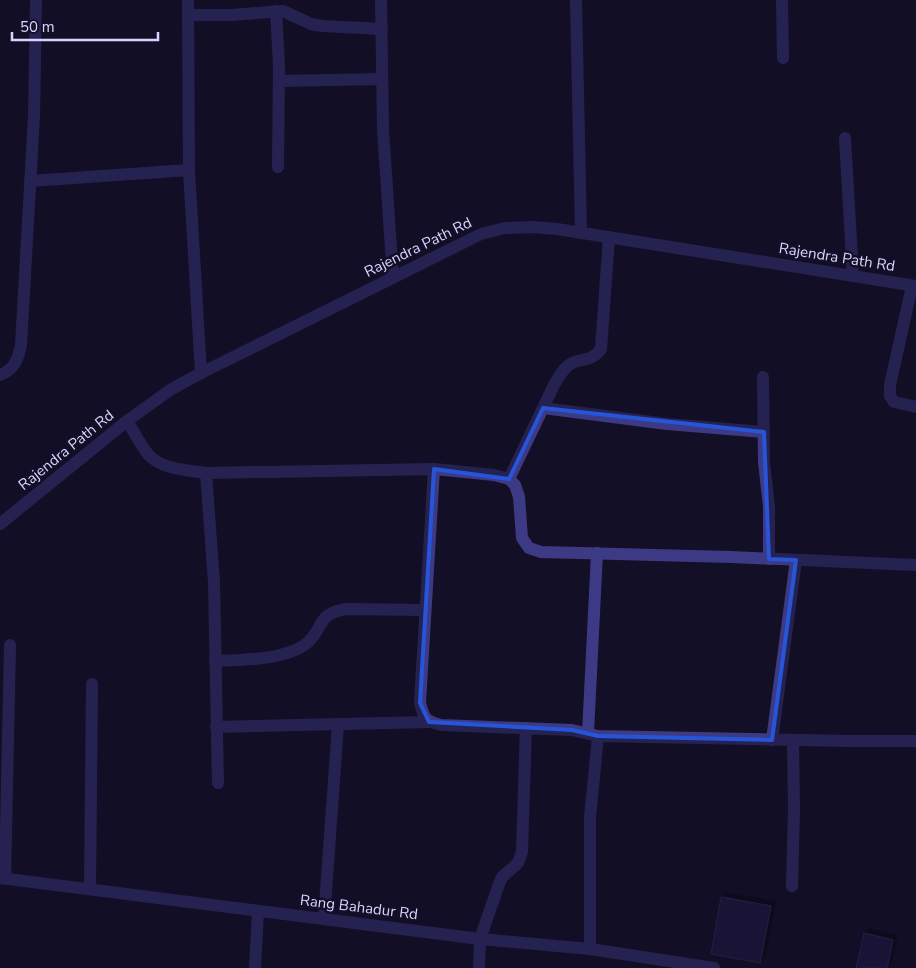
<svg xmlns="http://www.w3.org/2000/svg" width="916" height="968" font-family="'Nunito Sans',sans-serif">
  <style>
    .building { fill: #241b47; stroke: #3b2d73; filter: url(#shadow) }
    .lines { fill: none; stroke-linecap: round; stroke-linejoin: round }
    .minor { stroke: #3d3a85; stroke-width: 12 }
    .tertiary { stroke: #3d3a85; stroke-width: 12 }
    .marked { fill: none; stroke: #2655da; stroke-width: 4; stroke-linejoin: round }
    .labels { text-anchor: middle; stroke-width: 5; stroke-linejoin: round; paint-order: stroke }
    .street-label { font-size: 15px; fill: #d9d4ff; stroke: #130f26 }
  </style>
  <defs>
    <filter id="shadow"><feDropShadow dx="4.5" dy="-4.5" stdDeviation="0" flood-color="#0009"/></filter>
  </defs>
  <rect width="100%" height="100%" fill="#130f26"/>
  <!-- building -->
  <g class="building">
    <polygon points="721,897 771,906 760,963 711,954"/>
    <polygon points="864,933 893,940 887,968 856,968"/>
  </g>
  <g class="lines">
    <!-- minor -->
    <g class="minor">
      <polyline points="188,0 189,170 201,373"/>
      <polyline points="381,0 383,130 393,278"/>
      <polyline points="576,0 581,233"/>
      <polyline points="782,0 783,58"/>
      <polyline points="276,11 279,66 278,167"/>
      <polyline points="189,15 232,15 283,11 311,24 322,26 382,29"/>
      <polyline points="279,81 382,79"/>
      <polyline points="845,138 853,276"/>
      <polyline points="30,181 189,170"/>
      <polyline points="912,286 890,385 890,396 894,402 916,407"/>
      <path d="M0,375c15,-6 18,-16 21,-30l13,-229 2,-116"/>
      <polyline points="763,377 764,462 769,507 769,559"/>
      <polyline points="543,408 667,424 764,432"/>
      <path d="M127,421c7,11 13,23 21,33 13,16 40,16 58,19l228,-4 60,6 15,4 6,6 4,12 3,41 7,10 12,4 190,5 185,8"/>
      <path d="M434,469l-14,234c4,15 5,18 21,22l131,5 26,6 252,5h66"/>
      <polyline points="206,473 214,582 218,783"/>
      <path d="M509,479l45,-94c4,-7 8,-15 15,-20 11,-8 22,-2 32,-16l8,-112"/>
      <polyline points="0,524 127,421 170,390 201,373 481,234 505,228 533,227 557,229 916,286"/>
      <path d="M215,661c26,-1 72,-1 92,-18 17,-14 9,-30 40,-34l78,1"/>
      <polyline points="216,727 429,722"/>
      <polyline points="588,733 597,553"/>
      <polyline points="772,740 796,560"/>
      <polyline points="5,879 10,645"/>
      <polyline points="792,886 794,810 793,740"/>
      <polyline points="90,889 92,684"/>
      <polyline points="324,919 338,725"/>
      <polyline points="590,949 590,817 598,736"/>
      <polyline points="255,968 258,911"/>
      <polyline points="479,968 480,939 498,887 502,877 518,863 522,852 526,728"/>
    </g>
    <!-- tertiary -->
    <polyline class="tertiary" points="0,878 480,939 590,949 714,968"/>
  </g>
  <!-- marked area -->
  <path d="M0 0H916V968H0ZM543,408l221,24 5,127 27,1 -24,180 -174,-4 -26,-6 -143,-8 -9,-19 14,-234 75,10z" fill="#130f26" fill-opacity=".55" fill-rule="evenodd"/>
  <path class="marked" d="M543,408l221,24 5,127 27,1 -24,180 -174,-4 -26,-6 -143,-8 -9,-19 14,-234 75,10z"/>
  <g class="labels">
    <!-- street labels -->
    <g class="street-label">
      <text transform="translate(418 247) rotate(-26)" y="5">Rajendra Path Rd</text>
      <text transform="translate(837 257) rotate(9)" y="5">Rajendra Path Rd</text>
      <text transform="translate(66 450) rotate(-39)" y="5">Rajendra Path Rd</text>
      <text transform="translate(359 907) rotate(7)" y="5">Rang Bahadur Rd</text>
    </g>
  </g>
  <!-- scale -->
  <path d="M12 32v8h146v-8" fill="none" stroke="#d9d4ff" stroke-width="2.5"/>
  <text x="20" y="32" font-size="15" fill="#d9d4ff" stroke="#130f26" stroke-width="4" paint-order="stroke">50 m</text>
</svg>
